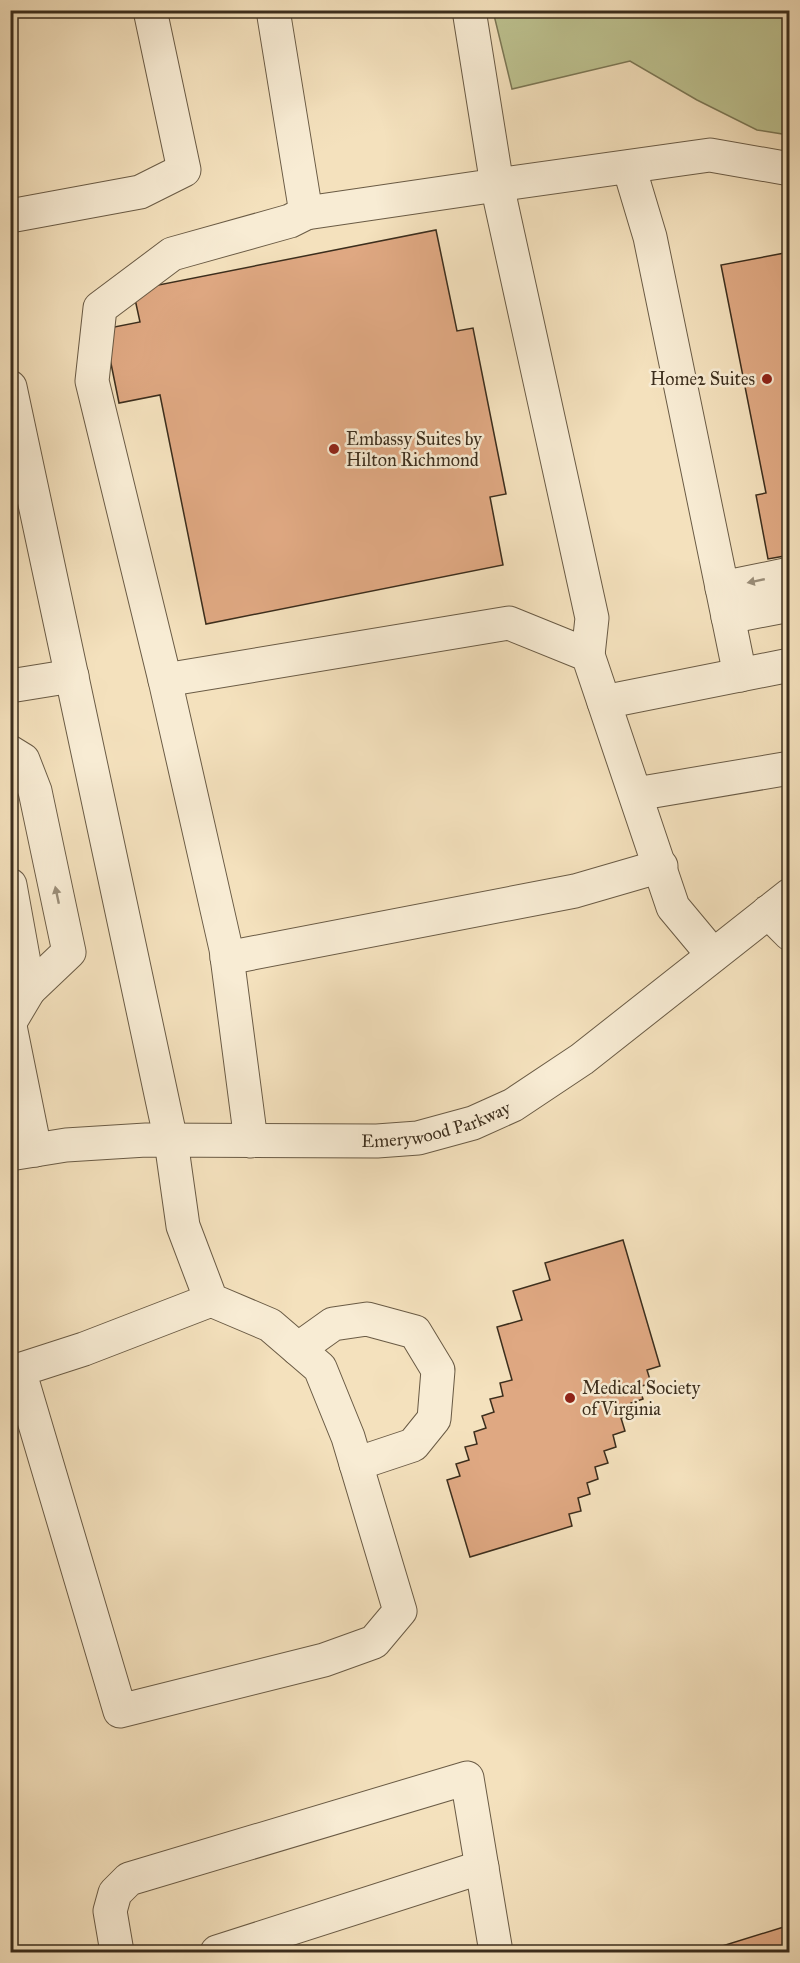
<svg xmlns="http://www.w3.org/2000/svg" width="800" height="1963" font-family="'IM FELL Great Primer',serif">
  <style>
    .green { fill: #bdc290; stroke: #7c7856; stroke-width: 1.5 }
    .building { fill: #dfa882; stroke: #3c2e1d; stroke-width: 1.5 }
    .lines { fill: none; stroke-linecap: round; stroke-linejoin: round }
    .minor-casing { stroke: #6a5b45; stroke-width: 35 }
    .minor { stroke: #f8ecd4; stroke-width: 33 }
    .oneway { fill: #9a8d78 }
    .poi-dot { fill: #8f2418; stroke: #f8ecd4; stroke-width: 2 }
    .labels { text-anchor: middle; stroke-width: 5; stroke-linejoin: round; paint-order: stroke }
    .poi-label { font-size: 18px; fill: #3c2e1d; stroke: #f8ecd4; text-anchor: start }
    .street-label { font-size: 18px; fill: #3c2e1d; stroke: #f8ecd4 }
  </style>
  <rect width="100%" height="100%" fill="#f4e1bd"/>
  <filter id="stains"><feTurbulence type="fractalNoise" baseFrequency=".00333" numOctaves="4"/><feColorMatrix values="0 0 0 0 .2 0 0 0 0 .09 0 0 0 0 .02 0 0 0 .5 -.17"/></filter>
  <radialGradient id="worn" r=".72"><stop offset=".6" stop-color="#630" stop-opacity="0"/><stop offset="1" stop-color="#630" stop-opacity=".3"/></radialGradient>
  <!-- green -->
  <polygon class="green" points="493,11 789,11 789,135 757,130 697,100 630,61 512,89"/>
  <!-- building -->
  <g class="building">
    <polygon points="436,230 457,331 473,328 506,494 490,497 503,565 206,624 160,395 119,403 104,329 140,322 133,290"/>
    <polygon points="790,252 790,555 768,559 756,495 766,493 721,265"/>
    <polygon points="623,1240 660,1366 647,1370 651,1383 639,1387 643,1399 631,1403 634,1414 621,1418 625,1431 613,1435 616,1447 604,1451 608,1463 595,1467 598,1479 587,1483 590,1494 578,1498 581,1511 569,1514 572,1526 470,1557 447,1480 460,1476 456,1464 469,1460 465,1447 477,1444 474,1432 486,1428 482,1416 494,1412 490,1399 503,1396 500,1383 512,1380 497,1327 522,1320 513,1291 550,1280 545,1263"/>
    <polygon points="790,1925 790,1952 703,1952"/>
  </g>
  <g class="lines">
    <defs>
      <g id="minor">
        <polyline points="273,10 306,213"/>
        <polyline points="629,167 650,237 740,675"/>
        <polyline points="10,216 140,192 184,170 150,10"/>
        <polyline points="10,387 171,1141 183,1226 211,1300 270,1325 320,1368 348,1437 400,1611 374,1642 324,1660 120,1711 19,1370 84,1349 211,1300"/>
        <polyline points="722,588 790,574"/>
        <polyline points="728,617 790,605"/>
        <polyline points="588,655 592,618 497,185 710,155 790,169"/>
        <polyline points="165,680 92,381 100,308 172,254 290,221 306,213 497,185 469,10"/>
        <polyline points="10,686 72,676"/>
        <polyline points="604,702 790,665"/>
        <polyline points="10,752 23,760 35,791 69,952 29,990"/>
        <polyline points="636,794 790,768"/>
        <polyline points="10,885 29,990 10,1022"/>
        <polyline points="768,912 790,934"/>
        <polyline points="227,958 575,891 661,866"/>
        <polyline points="10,1026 35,1150"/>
        <polyline points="251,1141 226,949 165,680 509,623 588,655 673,907 713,955"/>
        <path id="s1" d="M10,1154l56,-9 80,-5 231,1 41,-3 55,-15 40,-18 69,-46 208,-164"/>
        <polyline points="298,1349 333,1324 367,1319 415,1332 438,1370 434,1419 413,1445 356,1464"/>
        <polyline points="117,1952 110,1911 115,1893 129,1879 467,1778 496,1952"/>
        <polyline points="217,1952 482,1867"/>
      </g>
    </defs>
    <!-- minor casing -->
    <use href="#minor" class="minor-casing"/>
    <!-- minor -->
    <use href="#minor" class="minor"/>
  </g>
  <!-- one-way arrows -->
  <defs><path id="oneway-solid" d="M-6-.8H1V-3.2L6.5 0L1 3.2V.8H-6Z" transform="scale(1.5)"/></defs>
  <g class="oneway">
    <use href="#oneway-solid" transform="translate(756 581) rotate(168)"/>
    <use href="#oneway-solid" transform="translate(57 895) rotate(-102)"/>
  </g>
  <!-- markers -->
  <g class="poi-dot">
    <circle cx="767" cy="379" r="6"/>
    <circle cx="334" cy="449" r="6"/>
    <circle cx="570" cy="1398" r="6"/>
  </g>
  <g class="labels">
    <!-- poi labels -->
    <g class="poi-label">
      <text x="755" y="385" text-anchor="end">Home2 Suites</text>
      <text x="346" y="445">Embassy Suites by<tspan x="346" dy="21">Hilton Richmond</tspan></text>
      <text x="582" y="1394">Medical Society<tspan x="582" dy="21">of Virginia</tspan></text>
    </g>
    <!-- street labels -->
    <g class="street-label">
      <text dy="6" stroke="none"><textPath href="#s1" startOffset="429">Emerywood Parkway</textPath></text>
    </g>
  </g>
  <!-- margin -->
  <rect width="800" height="1963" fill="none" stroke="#f4e1bd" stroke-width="36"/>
  <rect x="12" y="12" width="776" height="1939" fill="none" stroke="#3c2e1d" stroke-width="3"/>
  <rect x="18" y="18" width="764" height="1927" fill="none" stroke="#3c2e1d" stroke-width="1.5"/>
  <rect width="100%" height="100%" filter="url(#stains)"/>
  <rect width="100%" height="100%" fill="url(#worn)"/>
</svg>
